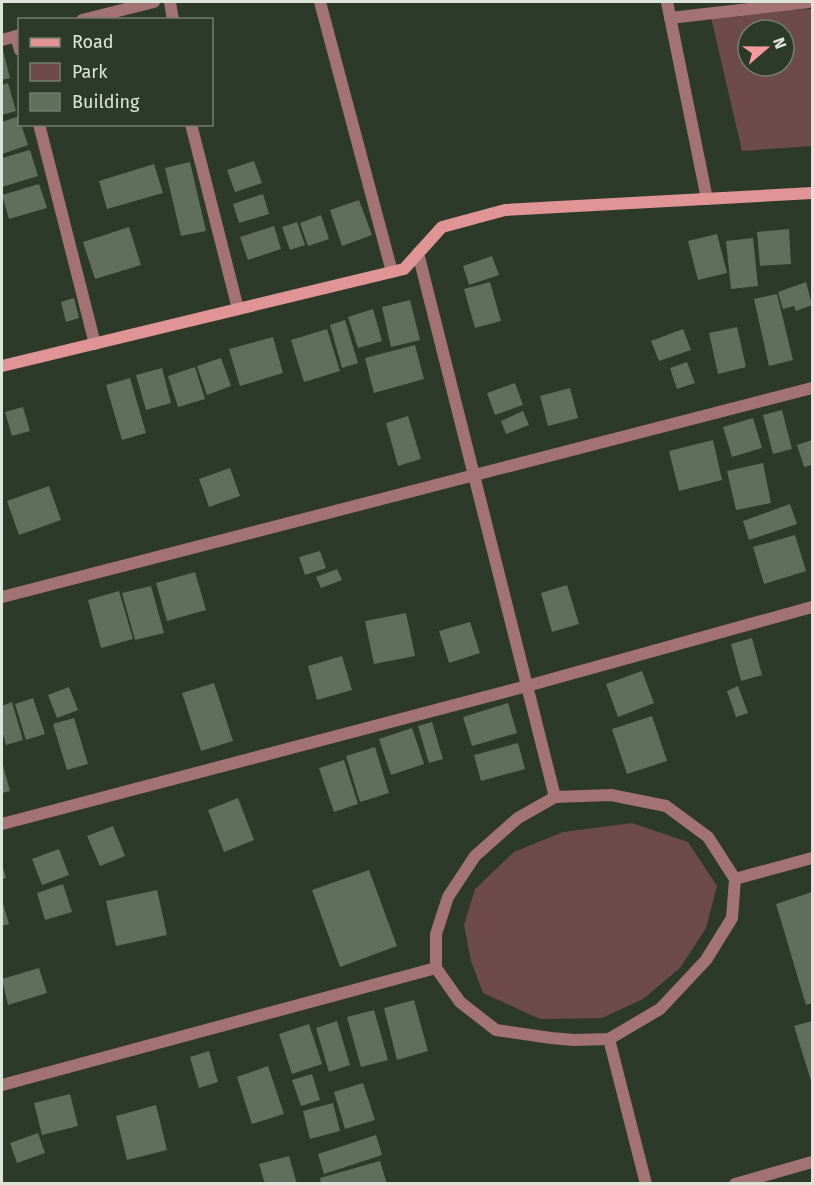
<svg xmlns="http://www.w3.org/2000/svg" width="814" height="1185" font-family="'Fira Sans',sans-serif">
  <style>
    .green { fill: #6d4a4b; fill-rule: evenodd }
    .building { fill: #606e5b }
    .lines { fill: none; stroke-linecap: round; stroke-linejoin: round }
    .street { stroke: #a37273; stroke-width: 12 }
    .secondary { stroke: #e19496; stroke-width: 12 }
  </style>
  <rect width="100%" height="100%" fill="#2d3a29"/>
  <!-- green -->
  <g class="green">
    <path d="M812,9v137l-70,5 -32,-138zM748,30h36v36h-36z"/>
    <polygon points="632,823 688,842 717,886 706,928 680,968 643,999 602,1018 540,1019 483,993 471,961 464,925 475,889 514,852 563,832"/>
  </g>
  <!-- building -->
  <g class="building">
    <polygon points="2,46 10,78 2,80"/>
    <polygon points="8,83 16,111 2,115 2,85"/>
    <polygon points="19,116 20,124 21,124 28,145 2,154 2,122"/>
    <polygon points="30,150 38,176 2,187 2,158"/>
    <polygon points="254,161 262,183 235,192 227,170"/>
    <polygon points="190,162 206,231 181,236 165,168"/>
    <polygon points="154,164 163,193 107,209 99,181"/>
    <polygon points="39,184 47,208 9,219 2,195"/>
    <polygon points="263,194 269,214 239,223 233,204"/>
    <polygon points="359,200 372,235 342,246 330,210"/>
    <polygon points="321,215 329,239 308,246 300,223"/>
    <polygon points="297,222 305,245 290,250 282,227"/>
    <polygon points="274,226 281,249 248,260 240,237"/>
    <polygon points="129,227 141,265 95,279 83,242"/>
    <polygon points="789,229 791,264 760,266 757,232"/>
    <polygon points="717,234 727,273 698,280 688,241"/>
    <polygon points="753,238 758,286 731,289 726,241"/>
    <polygon points="492,256 499,275 469,285 463,266"/>
    <polygon points="490,282 501,321 475,328 464,289"/>
    <polygon points="806,282 812,305 796,311 794,306 783,309 778,292"/>
    <polygon points="777,294 793,360 769,366 754,299"/>
    <polygon points="74,298 79,318 66,322 61,302"/>
    <polygon points="410,300 420,340 391,347 382,307"/>
    <polygon points="373,309 382,341 358,348 348,317"/>
    <polygon points="345,320 358,363 342,368 330,325"/>
    <polygon points="737,327 746,367 718,374 709,333"/>
    <polygon points="327,329 340,371 304,382 291,340"/>
    <polygon points="683,329 691,350 659,361 651,341"/>
    <polygon points="273,337 283,373 240,386 229,349"/>
    <polygon points="415,345 424,379 374,393 365,358"/>
    <polygon points="221,358 231,386 207,395 197,366"/>
    <polygon points="687,362 695,383 677,389 670,368"/>
    <polygon points="195,367 205,399 178,407 168,376"/>
    <polygon points="162,368 171,403 146,410 136,375"/>
    <polygon points="130,378 146,433 122,440 106,385"/>
    <polygon points="515,383 523,405 495,415 487,393"/>
    <polygon points="570,388 578,418 548,426 540,396"/>
    <polygon points="23,407 30,431 12,436 5,412"/>
    <polygon points="782,410 792,449 773,454 763,415"/>
    <polygon points="523,411 529,425 506,434 501,421"/>
    <polygon points="408,416 421,459 398,466 386,423"/>
    <polygon points="753,418 762,448 732,457 723,427"/>
    <polygon points="713,440 722,480 679,491 669,451"/>
    <polygon points="812,440 812,465 804,467 797,445"/>
    <polygon points="763,463 771,503 736,510 727,471"/>
    <polygon points="230,468 240,496 209,507 199,479"/>
    <polygon points="49,486 61,520 19,535 7,501"/>
    <polygon points="790,504 797,524 749,540 743,521"/>
    <polygon points="795,535 806,571 764,584 753,547"/>
    <polygon points="320,551 326,568 305,575 299,557"/>
    <polygon points="337,569 342,580 321,588 316,577"/>
    <polygon points="195,572 206,610 167,621 156,583"/>
    <polygon points="567,585 579,624 552,632 541,593"/>
    <polygon points="151,586 164,633 135,640 122,593"/>
    <polygon points="119,591 133,639 101,648 88,600"/>
    <polygon points="406,613 415,656 374,664 365,621"/>
    <polygon points="470,622 480,653 449,663 439,631"/>
    <polygon points="752,638 762,675 741,681 731,644"/>
    <polygon points="342,656 352,690 317,700 308,666"/>
    <polygon points="642,671 654,703 618,717 606,684"/>
    <polygon points="214,683 233,741 201,751 182,693"/>
    <polygon points="738,686 748,713 736,717 727,691"/>
    <polygon points="69,687 78,710 57,718 48,695"/>
    <polygon points="33,698 45,734 26,740 15,704"/>
    <polygon points="12,702 23,740 6,745 2,730 2,706"/>
    <polygon points="508,703 517,733 472,746 463,717"/>
    <polygon points="652,716 667,761 627,774 612,729"/>
    <polygon points="74,718 88,764 67,770 53,724"/>
    <polygon points="432,722 443,759 429,763 418,726"/>
    <polygon points="412,728 424,764 391,775 379,739"/>
    <polygon points="518,743 525,769 481,781 474,755"/>
    <polygon points="375,747 389,793 360,802 346,756"/>
    <polygon points="344,760 358,804 334,812 319,768"/>
    <polygon points="2,762 10,791 2,793"/>
    <polygon points="238,798 254,840 224,852 208,810"/>
    <polygon points="113,826 125,856 100,866 87,836"/>
    <polygon points="59,849 69,875 42,885 32,859"/>
    <polygon points="2,865 6,878 2,879"/>
    <polygon points="369,870 397,946 340,967 312,890"/>
    <polygon points="63,884 72,912 45,920 37,893"/>
    <polygon points="157,890 167,935 116,946 106,901"/>
    <polygon points="812,892 812,1003 806,1005 776,904"/>
    <polygon points="2,900 9,924 2,926"/>
    <polygon points="39,968 47,993 8,1005 2,979"/>
    <polygon points="414,1000 428,1051 397,1060 384,1008"/>
    <polygon points="374,1010 388,1060 361,1067 347,1017"/>
    <polygon points="337,1021 350,1065 329,1072 316,1028"/>
    <polygon points="812,1021 812,1084 794,1026"/>
    <polygon points="309,1024 322,1064 292,1074 279,1034"/>
    <polygon points="209,1051 218,1082 199,1088 190,1057"/>
    <polygon points="268,1066 284,1114 252,1124 237,1077"/>
    <polygon points="312,1074 320,1100 301,1106 292,1080"/>
    <polygon points="363,1083 375,1120 345,1129 334,1092"/>
    <polygon points="70,1094 78,1126 42,1135 34,1103"/>
    <polygon points="333,1103 340,1131 310,1139 303,1111"/>
    <polygon points="156,1105 167,1150 127,1160 116,1116"/>
    <polygon points="38,1133 45,1153 17,1163 10,1143"/>
    <polygon points="376,1135 382,1155 324,1174 318,1154"/>
    <polygon points="289,1156 297,1184 265,1184 259,1164"/>
    <polygon points="380,1161 387,1184 321,1184 320,1178"/>
  </g>
  <g class="lines">
    <!-- street -->
    <g class="street">
      <polyline points="170,2 173,20"/>
      <polyline points="320,2 392,272"/>
      <polyline points="667,2 707,199"/>
      <polyline points="670,18 809,2"/>
      <polyline points="82,20 154,2"/>
      <polyline points="16,36 20,50"/>
      <polyline points="2,40 20,35"/>
      <polyline points="39,124 95,344"/>
      <polyline points="191,124 238,309"/>
      <polyline points="418,253 555,797"/>
      <polyline points="2,597 812,388"/>
      <polygon points="611,795 666,806 708,837 735,879 732,918 706,960 660,1009 609,1039 574,1040 551,1038 496,1030 460,1002 436,968 436,934 448,897 475,856 518,818 555,797"/>
      <polyline points="2,824 527,686 812,607"/>
      <polyline points="735,879 812,858"/>
      <polyline points="609,1039 646,1184"/>
      <polyline points="2,1085 436,968"/>
      <polyline points="735,1184 812,1162"/>
    </g>
    <!-- secondary -->
    <polyline class="secondary" points="2,366 404,269 442,227 505,210 812,193"/>
  </g>
  <!-- border -->
  <rect width="814" height="1185" fill="none" stroke="#dde5da" stroke-width="6"/>
  <!-- legend -->
  <rect x="18" y="18" width="195" height="108" fill="#2d3a29" stroke="#737e70" stroke-width="1.5"/>
  <rect x="30" y="38" width="30" height="9" fill="#e19496" stroke="#737e70" stroke-width="1.5"/>
  <text x="72" y="48" font-size="18" fill="#dde5da">Road</text>
  <rect x="30" y="63" width="30" height="18" fill="#6d4a4b" stroke="#737e70" stroke-width="1.5"/>
  <text x="72" y="78" font-size="18" fill="#dde5da">Park</text>
  <rect x="30" y="93" width="30" height="18" fill="#606e5b" stroke="#737e70" stroke-width="1.5"/>
  <text x="72" y="108" font-size="18" fill="#dde5da">Building</text>
  <!-- north arrow -->
  <g transform="translate(766 48) rotate(70)"><circle r="28" fill="#2d3a29" stroke="#737e70" stroke-width="1.5"/>
  <path d="M0-4.5L10 22L0 15L-10 22Z" fill="#f59b9e"/>
  <text y="-9" font-size="16" font-weight="bold" text-anchor="middle" fill="#dde5da">N</text>
  </g>
</svg>
